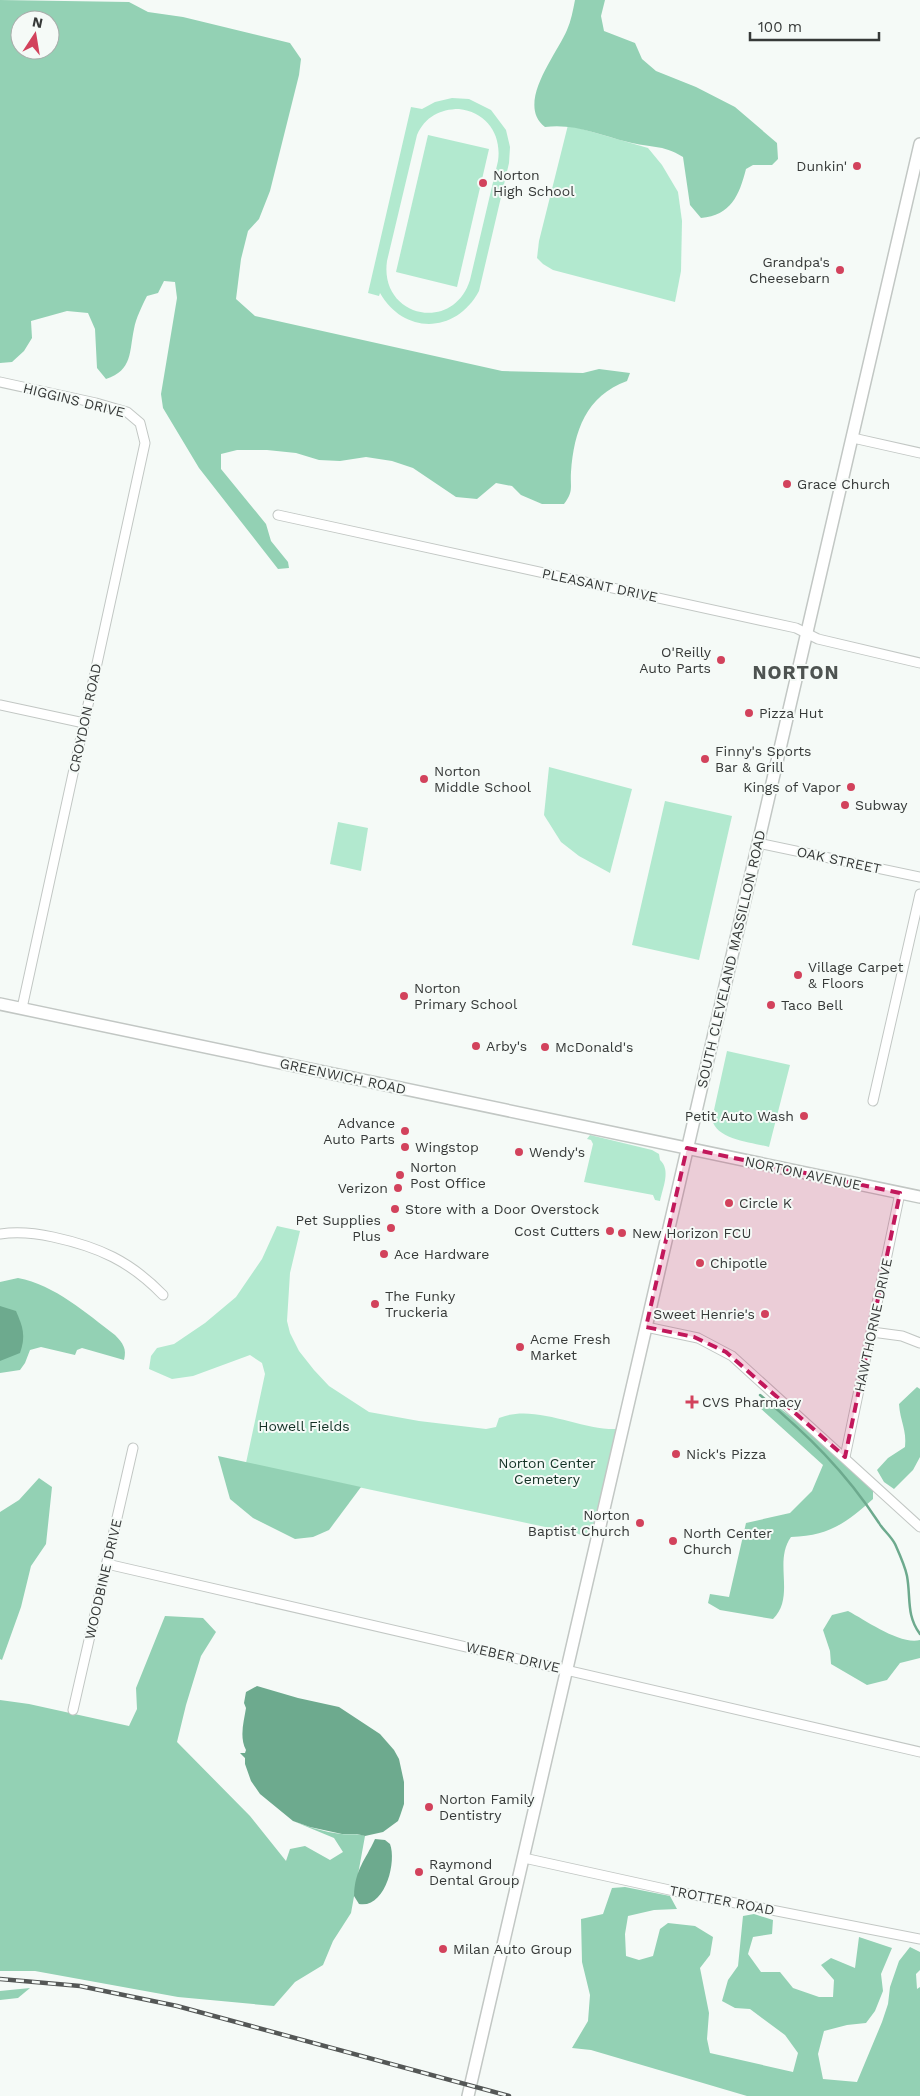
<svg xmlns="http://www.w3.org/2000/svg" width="920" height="2096" font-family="'Work Sans',sans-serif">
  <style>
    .green { fill: #b2e9cf; fill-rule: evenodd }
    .forest { fill: #93d1b4; fill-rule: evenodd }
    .water { fill: #6daa8e }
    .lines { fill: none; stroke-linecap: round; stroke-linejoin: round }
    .stream { stroke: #6daa8e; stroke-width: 2.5 }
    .minor-casing { stroke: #c2c7c4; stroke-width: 11 }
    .secondary-casing { stroke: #c2c7c4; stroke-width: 14 }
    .minor { stroke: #fff; stroke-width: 9 }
    .secondary { stroke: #fff; stroke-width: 11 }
    .rail-casing { stroke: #545756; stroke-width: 4.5 }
    .rail { stroke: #f5faf7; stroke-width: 2.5; stroke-dasharray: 8; stroke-linecap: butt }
    .marked { fill: #c2185b; fill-opacity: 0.2; stroke: #c2185b; stroke-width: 4; stroke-dasharray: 10 6; stroke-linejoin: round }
    .poi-dot { fill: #d2425c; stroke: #f5faf7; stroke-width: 2 }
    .labels { text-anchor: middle; stroke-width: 4; stroke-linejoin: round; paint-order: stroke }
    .poi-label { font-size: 14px; fill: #363938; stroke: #f5faf7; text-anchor: start }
    .street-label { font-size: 14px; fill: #363938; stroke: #f5faf7 }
    .park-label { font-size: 14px; fill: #123024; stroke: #f5faf7 }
    .district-label { font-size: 19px; font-weight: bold; letter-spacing: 1px; fill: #4e5351; stroke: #f5faf7 }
  </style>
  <rect width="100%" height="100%" fill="#f5faf7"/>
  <!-- green -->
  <g class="green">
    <path d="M452,98l17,1 22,11 15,20 4,17 -1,16 -30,128c-23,43 -75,44 -99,2l-1,3 -11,-3 43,-186 11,2 13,-7zM459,109c27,3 43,25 39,52l-28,119c-17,54 -91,37 -83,-19l30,-126c8,-18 23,-26 42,-26z"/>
    <polygon points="568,125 648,148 662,165 678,192 682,221 681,271 675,302 553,270 543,264 537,258 539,241"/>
    <polygon points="428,135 489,149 457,287 396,272"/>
    <polygon points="549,767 632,789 610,873 579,856 561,842 544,815"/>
    <polygon points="665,801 732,816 699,960 632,945"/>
    <polygon points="338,822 368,828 361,871 330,864"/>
    <path d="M727,1051l63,14 -21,82c-18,-5 -53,-7 -57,-28z"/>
    <path d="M590,1135l62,15 7,4 1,6c11,10 3,27 0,41l-5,-1 -2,-5 -69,-13 9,-38 -2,-4 -4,-1z"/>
    <path d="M277,1226l23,5 -10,42 -3,48 3,12 9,18 15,19 15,16 40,26 50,9 67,8 10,-2 3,-9c35,-15 81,12 117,11l-24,108 -346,-74 19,-89 -3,-11 -12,-8 -57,21 -21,3 -23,-10 2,-13 6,-8 17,-4 31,-21 31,-26 26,-38z"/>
  </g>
  <!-- forest -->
  <g class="forest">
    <path d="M0,0l129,2 19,10 35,5 107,26 11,16 -2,16 -29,116 -11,28 -11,12 -7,28 -5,40 19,17 247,55 81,2 16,-4 31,4 -3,8c-41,15 -53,50 -56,91 -1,15 3,19 -7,32h-22l-21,-9 -9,-9 -16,-3 -19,16 -21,-2 -43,-29 -21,-7 -26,-4 -26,4 -21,-1 -23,-7 -29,-3h-30l-16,4v15l45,55 5,17 17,21 1,6 -11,1 -79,-101 -36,-60 -2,-14 16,-96 -2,-16 -11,-1 -6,12 -11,3c-5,10 -11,22 -13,33 -5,23 -1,41 -28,50l-9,-11 -2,-39 -7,-16 -21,-2 -36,10 1,17 -8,13 -12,11 -12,1zM20,20h30v30h-30z"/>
    <path d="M575,0h30l-4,16 3,15 31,12 7,16 14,12 40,16 39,20 42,36 1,16 -6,6h-19l-7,4c-7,27 -15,46 -45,49l-11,-13 -7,-48c-21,-13 -33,-9 -55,-15 -28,-7 -54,-19 -83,-15 -30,-23 12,-73 22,-97 4,-9 6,-20 8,-30z"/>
    <path d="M18,1278c37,7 68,35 97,57 8,8 12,14 9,25l-42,-12 -5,2 -2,5 -34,-8 -11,3 -5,13 -5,7 -20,3v-91z"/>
    <path d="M917,1387l3,2v68l-7,13 -19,19 -10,-7 -7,-12 11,-12 17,-11c2,-17 -5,-26 -6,-43z"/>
    <path d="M763,1397c40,25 75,60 110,92v10c-27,24 -44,37 -82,38 -18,25 5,59 -18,82l-53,-9 -12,-7 2,-9 19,3 17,-74 44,-10 22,-22 11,-26 -64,-58z"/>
    <polygon points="218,1456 361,1487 329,1530 313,1537 295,1539 253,1518 230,1499"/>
    <polygon points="39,1478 52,1487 46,1544 31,1566 21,1607 2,1660 0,1659 0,1512 19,1500"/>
    <path d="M848,1611c19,10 52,34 72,29v18l-20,5 -13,17 -20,5 -36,-21 -1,-13 -7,-21 9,-15z"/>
    <path d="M165,1616l38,2 13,14 -15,24 -15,49 -9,37 73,74 36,45 4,-12 15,-3 25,14 13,-8 -9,-14 -41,-17c16,6 31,11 48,13 8,1 16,-1 24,2l-14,77 -18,28 -10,24 -28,17 -21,24 -96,-9 -143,-26h-35v-271l29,4 100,22 8,-17 -1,-21z"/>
    <polygon points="625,1887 670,1896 677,1909 654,1910 628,1916 625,1934 626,1956 639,1960 653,1956 660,1929 668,1923 695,1926 713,1937 710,1955 700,1968 709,2013 707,2039 710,2053 793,2072 798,2053 785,2035 750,2009 735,2008 722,2001 728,1980 738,1966 743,1916 754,1914 773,1920 772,1934 753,1937 748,1954 761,1972 780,1972 793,1988 819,1997 833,1997 834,1980 821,1965 831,1958 855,1968 859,1937 892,1948 881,1974 883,1991 875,2011 866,2023 847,2025 824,2031 818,2054 823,2079 857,2082 882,2022 888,2004 890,1987 899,1961 910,1947 920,1952 920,1970 916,1974 917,1989 920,1987 920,2096 747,2096 591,2050 572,2048 588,2021 590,1995 582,1962 581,1919 603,1914 612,1888"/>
    <polygon points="30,1988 18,1998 0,2000 0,1991"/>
  </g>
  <!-- water -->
  <g class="water">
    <path d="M0,1306l16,5c7,16 10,25 4,42l-20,8z"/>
    <path d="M257,1686l41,12 41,9 41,27 14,16 5,9 5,23v22l-4,12 -2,5 -15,11 -18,4 -8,-2h-15l-32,-7 -17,-6 -33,-27 -9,-13 -6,-17v-6l-5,-5h5l1,-3c-7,-13 -2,-29 0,-42l-2,-5 2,-11z"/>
    <path d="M375,1839l10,1 5,4c7,18 -5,65 -31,60l-5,-8c1,-27 11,-35 21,-57z"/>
  </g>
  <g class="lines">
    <!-- stream -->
    <path class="stream" d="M760,1395c47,39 85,76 119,128 4,7 12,13 16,21 4,9 10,22 12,32 4,22 -1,39 13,58"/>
    <defs>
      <g id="minor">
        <polyline points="0,382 96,403 127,412 140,423 145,443 22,1008"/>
        <polyline points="853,438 920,453"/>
        <polyline points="278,515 796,628 818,639 920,663"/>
        <polyline points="0,705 84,723"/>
        <polyline points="758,843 920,877"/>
        <polyline points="873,1101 920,894"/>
        <path d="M0,1234c19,-3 35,-1 53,3 46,10 77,24 110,58"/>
        <polyline points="646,1327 698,1338 732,1356 920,1527"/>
        <polyline points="872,1332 902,1336 920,1343"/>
        <polyline points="845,1457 900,1193"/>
        <polyline points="107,1564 920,1752"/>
        <polyline points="73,1710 133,1448"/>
        <polyline points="524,1858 674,1891 920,1939"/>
      </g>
      <g id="secondary">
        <polyline points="0,1004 920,1197"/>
        <polyline points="468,2096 920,144"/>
      </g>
    </defs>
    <!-- minor casing -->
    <use href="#minor" class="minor-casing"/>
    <!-- secondary casing -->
    <use href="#secondary" class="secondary-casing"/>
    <!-- minor -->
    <use href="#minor" class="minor"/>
    <!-- secondary -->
    <use href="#secondary" class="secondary"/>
    <defs>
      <polyline id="rail" points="0,1979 80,1986 177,2006 509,2096"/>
    </defs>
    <!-- rail casing -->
    <use href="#rail" class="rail-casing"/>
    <!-- rail -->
    <use href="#rail" class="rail"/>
  </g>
  <!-- marked area -->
  <path class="marked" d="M687,1148l213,45 -55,264 -119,-105 -32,-15 -48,-10z"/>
  <!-- markers -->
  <g class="poi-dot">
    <circle cx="857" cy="166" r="5"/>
    <circle cx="483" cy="183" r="5"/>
    <circle cx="840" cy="270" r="5"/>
    <circle cx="787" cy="484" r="5"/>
    <circle cx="721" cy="660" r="5"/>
    <circle cx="749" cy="713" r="5"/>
    <circle cx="705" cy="759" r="5"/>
    <circle cx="424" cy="779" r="5"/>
    <circle cx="851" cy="787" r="5"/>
    <circle cx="845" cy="805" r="5"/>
    <circle cx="798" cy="975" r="5"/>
    <circle cx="404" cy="996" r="5"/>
    <circle cx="771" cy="1005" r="5"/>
    <circle cx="476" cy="1046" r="5"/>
    <circle cx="545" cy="1047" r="5"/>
    <circle cx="804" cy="1116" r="5"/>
    <circle cx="405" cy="1131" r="5"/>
    <circle cx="405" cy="1147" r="5"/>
    <circle cx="519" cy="1152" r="5"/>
    <circle cx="400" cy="1175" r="5"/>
    <circle cx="398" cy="1188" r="5"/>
    <circle cx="729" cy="1203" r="5"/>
    <circle cx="395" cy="1209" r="5"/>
    <circle cx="391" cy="1228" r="5"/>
    <circle cx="610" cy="1231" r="5"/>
    <circle cx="622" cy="1233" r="5"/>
    <circle cx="384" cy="1254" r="5"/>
    <circle cx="700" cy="1263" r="5"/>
    <circle cx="375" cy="1304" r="5"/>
    <circle cx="765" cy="1314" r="5"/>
    <circle cx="520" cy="1347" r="5"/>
    <path d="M689.5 1394.5h5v5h5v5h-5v5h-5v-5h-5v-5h5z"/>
    <circle cx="676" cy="1454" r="5"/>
    <circle cx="640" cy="1523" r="5"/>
    <circle cx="673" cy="1541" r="5"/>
    <circle cx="429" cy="1807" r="5"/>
    <circle cx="419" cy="1872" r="5"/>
    <circle cx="443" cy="1949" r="5"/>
  </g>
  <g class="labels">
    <!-- poi labels -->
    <g class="poi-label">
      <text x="847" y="171" text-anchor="end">Dunkin'</text>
      <text x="493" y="180">Norton<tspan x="493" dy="16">High School</tspan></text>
      <text x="830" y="267" text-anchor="end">Grandpa's<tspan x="830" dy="16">Cheesebarn</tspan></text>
      <text x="797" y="489">Grace Church</text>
      <text x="711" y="657" text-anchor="end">O'Reilly<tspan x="711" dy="16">Auto Parts</tspan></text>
      <text x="759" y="718">Pizza Hut</text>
      <text x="715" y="756">Finny's Sports<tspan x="715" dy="16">Bar &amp; Grill</tspan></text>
      <text x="434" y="776">Norton<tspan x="434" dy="16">Middle School</tspan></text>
      <text x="841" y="792" text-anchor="end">Kings of Vapor</text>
      <text x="855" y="810">Subway</text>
      <text x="808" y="972">Village Carpet<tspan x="808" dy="16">&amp; Floors</tspan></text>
      <text x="414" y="993">Norton<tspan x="414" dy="16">Primary School</tspan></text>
      <text x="781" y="1010">Taco Bell</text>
      <text x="486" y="1051">Arby's</text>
      <text x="555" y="1052">McDonald's</text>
      <text x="794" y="1121" text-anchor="end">Petit Auto Wash</text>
      <text x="395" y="1128" text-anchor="end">Advance<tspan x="395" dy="16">Auto Parts</tspan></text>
      <text x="415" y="1152">Wingstop</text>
      <text x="529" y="1157">Wendy's</text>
      <text x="410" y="1172">Norton<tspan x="410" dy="16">Post Office</tspan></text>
      <text x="388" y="1193" text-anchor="end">Verizon</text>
      <text x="739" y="1208">Circle K</text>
      <text x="405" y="1214">Store with a Door Overstock</text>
      <text x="381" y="1225" text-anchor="end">Pet Supplies<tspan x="381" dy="16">Plus</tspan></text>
      <text x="600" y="1236" text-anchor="end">Cost Cutters</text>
      <text x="632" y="1238">New Horizon FCU</text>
      <text x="394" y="1259">Ace Hardware</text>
      <text x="710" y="1268">Chipotle</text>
      <text x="385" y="1301">The Funky<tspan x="385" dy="16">Truckeria</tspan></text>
      <text x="755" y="1319" text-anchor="end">Sweet Henrie's</text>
      <text x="530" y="1344">Acme Fresh<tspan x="530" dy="16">Market</tspan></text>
      <text x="702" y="1407">CVS Pharmacy</text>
      <text x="686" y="1459">Nick's Pizza</text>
      <text x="630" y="1520" text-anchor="end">Norton<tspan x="630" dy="16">Baptist Church</tspan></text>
      <text x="683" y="1538">North Center<tspan x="683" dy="16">Church</tspan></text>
      <text x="439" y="1804">Norton Family<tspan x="439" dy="16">Dentistry</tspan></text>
      <text x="429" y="1869">Raymond<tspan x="429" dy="16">Dental Group</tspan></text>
      <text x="453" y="1954">Milan Auto Group</text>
    </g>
    <!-- street labels -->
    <g class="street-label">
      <text transform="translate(74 400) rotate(14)" y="5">HIGGINS DRIVE</text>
      <text transform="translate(600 585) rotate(12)" y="5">PLEASANT DRIVE</text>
      <text transform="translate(85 718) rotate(-78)" y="5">CROYDON ROAD</text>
      <text transform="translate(839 860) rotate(12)" y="5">OAK STREET</text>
      <text transform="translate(731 959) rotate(-77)" y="5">SOUTH CLEVELAND MASSILLON ROAD</text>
      <text transform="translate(343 1076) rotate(12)" y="5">GREENWICH ROAD</text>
      <text transform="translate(803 1173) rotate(12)" y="5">NORTON AVENUE</text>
      <text transform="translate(873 1325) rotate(-78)" y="5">HAWTHORNE DRIVE</text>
      <text transform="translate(103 1579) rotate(-77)" y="5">WOODBINE DRIVE</text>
      <text transform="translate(513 1657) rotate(13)" y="5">WEBER DRIVE</text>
      <text transform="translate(722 1900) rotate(11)" y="5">TROTTER ROAD</text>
    </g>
    <!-- park labels -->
    <g class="park-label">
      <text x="304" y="1431">Howell Fields</text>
      <text x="547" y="1468">Norton Center<tspan x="547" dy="16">Cemetery</tspan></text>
    </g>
    <!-- district labels -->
    <g class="district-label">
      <text x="796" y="679">NORTON</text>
    </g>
  </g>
  <!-- north arrow -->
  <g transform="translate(35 35) rotate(12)"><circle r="24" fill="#f5faf7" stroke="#a9adab"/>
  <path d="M0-4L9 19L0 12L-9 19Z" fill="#d2425c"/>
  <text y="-8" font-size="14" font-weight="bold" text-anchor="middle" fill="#363938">N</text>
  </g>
  <!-- scale -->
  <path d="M750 32v8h129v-8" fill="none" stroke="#363938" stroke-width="2.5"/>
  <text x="758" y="32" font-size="15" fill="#363938" stroke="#f5faf7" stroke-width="4" paint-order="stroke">100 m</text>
</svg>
